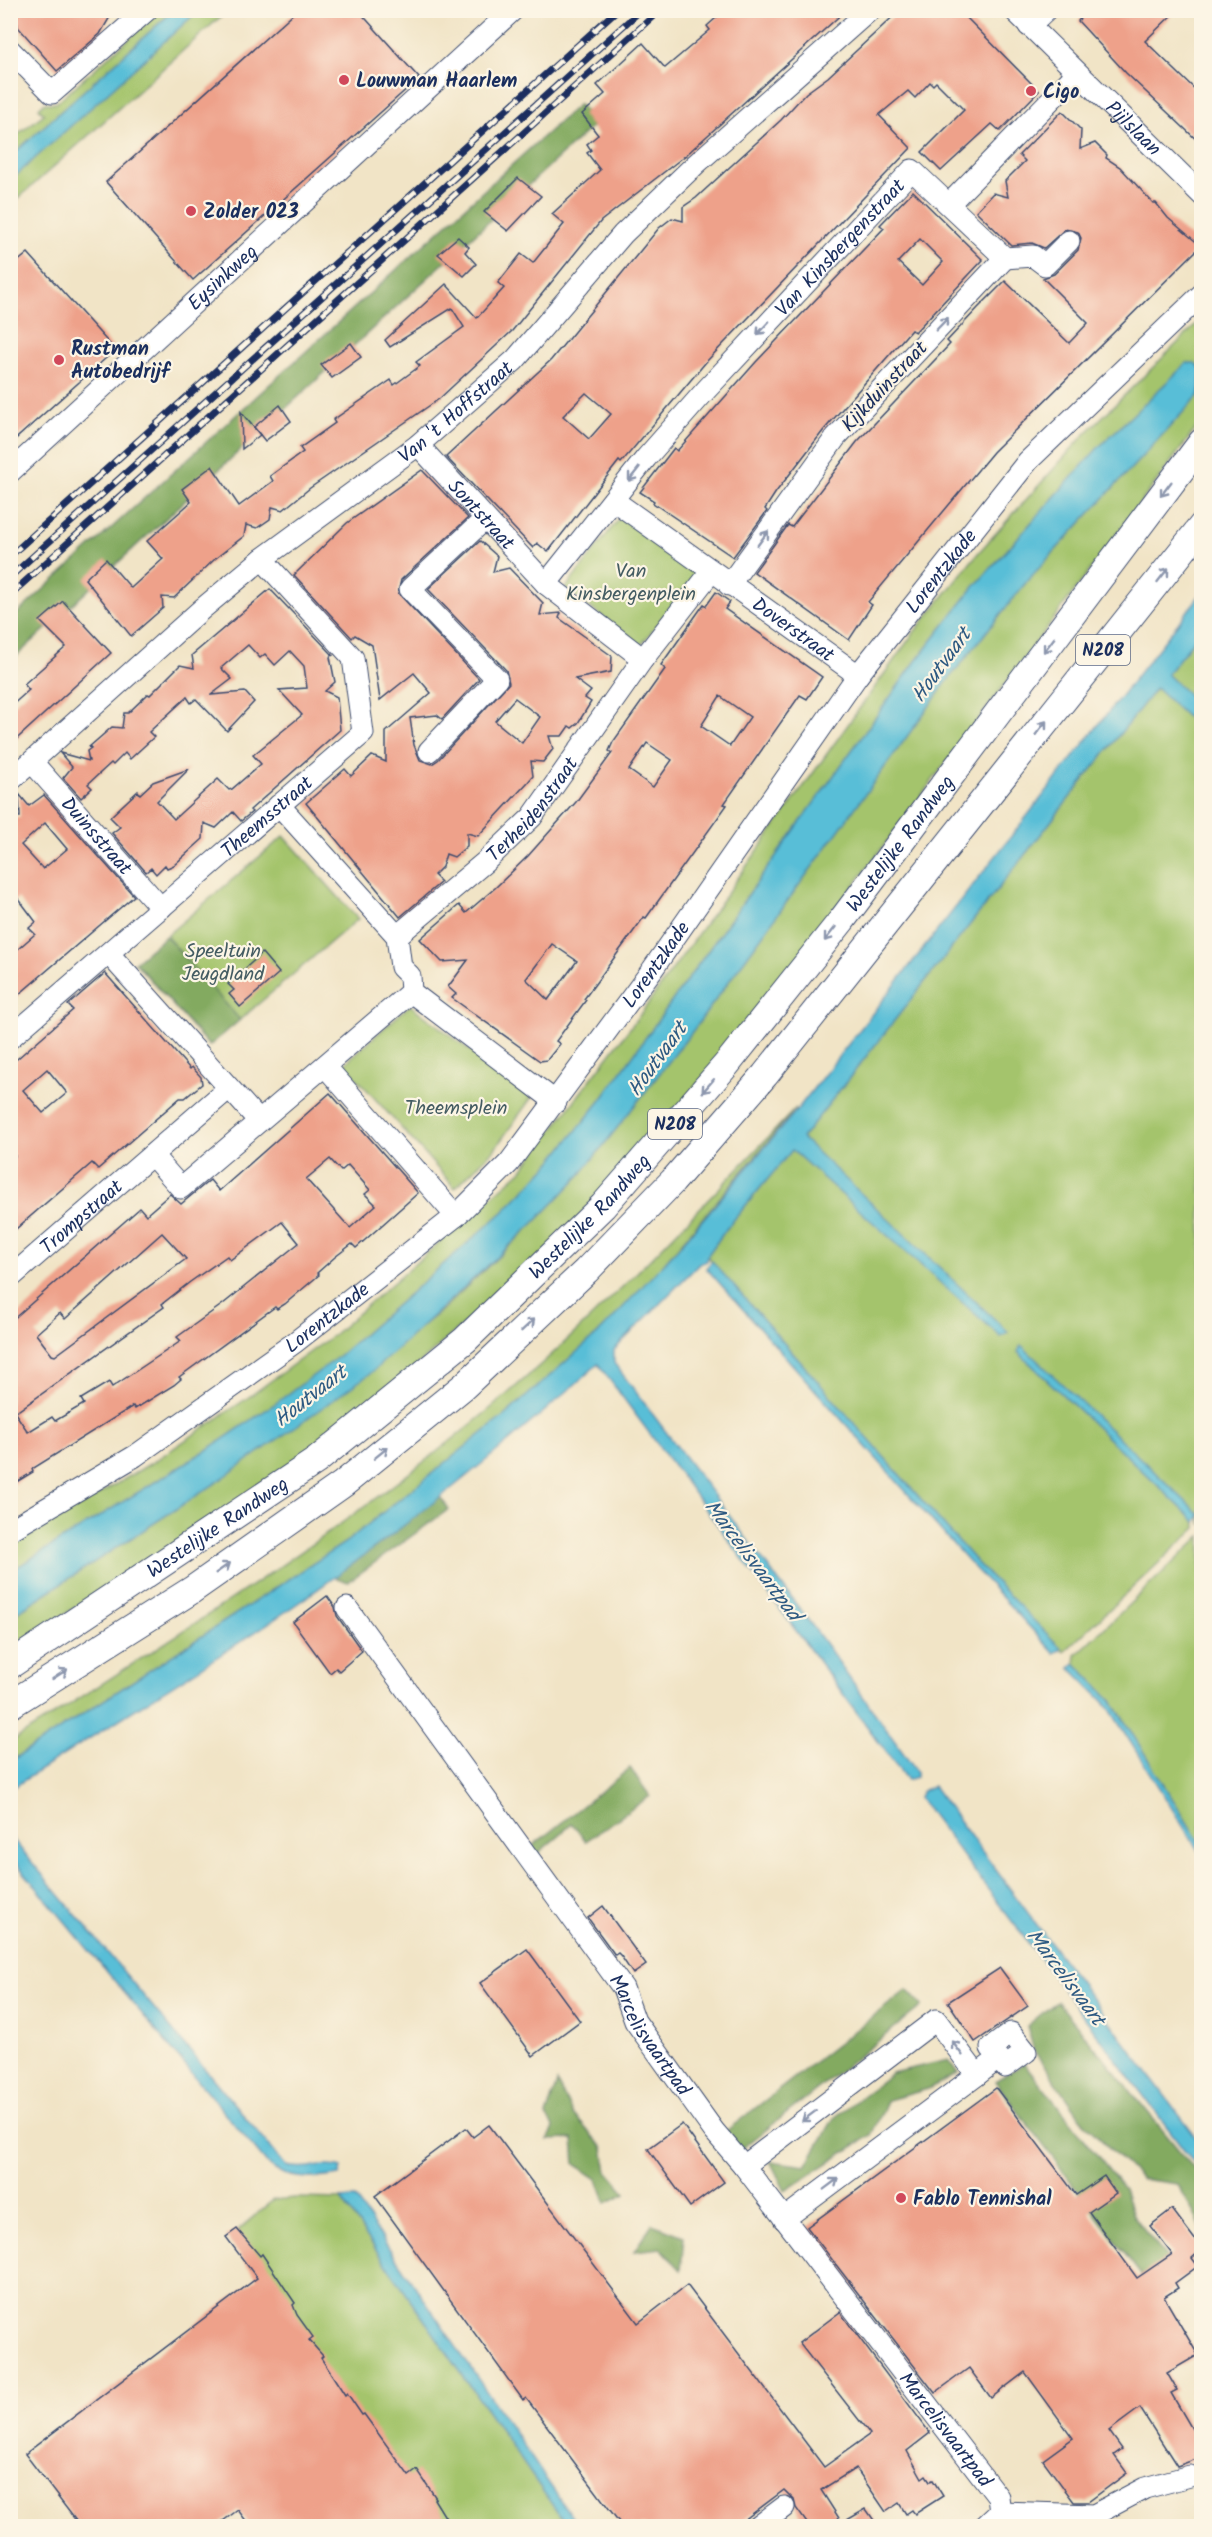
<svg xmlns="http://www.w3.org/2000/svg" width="1212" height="2537" font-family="Kalam,sans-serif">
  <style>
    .green { fill: #a4c46c; stroke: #607a65; stroke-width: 1.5 }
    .forest { fill: #83aa60; stroke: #4f6c5f; stroke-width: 1.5 }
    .water { fill: #59bed7; stroke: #3a769a; stroke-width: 1.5 }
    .building { fill: #eea18a; fill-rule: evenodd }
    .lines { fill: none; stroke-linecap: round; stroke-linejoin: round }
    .minor-casing { stroke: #3b4a6e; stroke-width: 23 }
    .major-casing { stroke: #3b4a6e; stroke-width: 29 }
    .minor { stroke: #fff; stroke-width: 21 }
    .major { stroke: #fff; stroke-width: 27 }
    .rail-casing { stroke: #1b2f5e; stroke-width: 7 }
    .rail { stroke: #fcf5e5; stroke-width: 4.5; stroke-dasharray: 14; stroke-linecap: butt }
    .oneway { stroke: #8d97ae }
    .poi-dot { fill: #d1495b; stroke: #fcf5e5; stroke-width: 2 }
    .labels { text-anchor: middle; stroke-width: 4.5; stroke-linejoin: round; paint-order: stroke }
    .shield { fill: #fcf5e5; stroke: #5e6a86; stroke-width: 1.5 }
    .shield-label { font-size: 18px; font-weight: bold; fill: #1b2f5e }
    .poi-label { font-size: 20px; font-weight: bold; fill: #1b2f5e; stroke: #fcf5e5; text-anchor: start }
    .street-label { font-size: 20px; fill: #1b2f5e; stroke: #fcf5e5 }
    .park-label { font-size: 20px; fill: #445c62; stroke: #fcf5e5 }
    .water-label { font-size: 21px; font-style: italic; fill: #2e5a82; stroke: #fcf5e5 }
  </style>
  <rect width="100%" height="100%" fill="#fcf5e5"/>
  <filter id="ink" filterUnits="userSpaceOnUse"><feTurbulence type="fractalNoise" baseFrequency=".0167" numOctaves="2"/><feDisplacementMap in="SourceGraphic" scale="12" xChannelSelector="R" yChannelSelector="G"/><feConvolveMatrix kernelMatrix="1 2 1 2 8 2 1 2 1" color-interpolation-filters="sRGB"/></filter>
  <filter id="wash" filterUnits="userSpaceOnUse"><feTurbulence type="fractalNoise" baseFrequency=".008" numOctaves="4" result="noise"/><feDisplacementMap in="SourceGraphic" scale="24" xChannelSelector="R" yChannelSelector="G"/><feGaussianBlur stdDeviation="1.35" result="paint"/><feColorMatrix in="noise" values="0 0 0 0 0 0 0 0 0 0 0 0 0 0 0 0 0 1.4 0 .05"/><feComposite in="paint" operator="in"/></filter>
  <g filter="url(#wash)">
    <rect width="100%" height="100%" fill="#f1e4c6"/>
    <!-- green -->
    <g class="green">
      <polygon points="160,11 173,11 11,156 11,133 14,131 18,134 44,114 39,108 44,103 56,103"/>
      <polygon points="198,11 227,11 11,205 10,180"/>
      <polygon points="1201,320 1201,369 1195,363 1187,363 1098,448 974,587 916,661 601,1100 547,1167 503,1212 333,1361 276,1403 210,1448 11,1571 11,1547 153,1462 246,1399 332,1336 521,1171 639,1016 915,631 979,552 1086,433"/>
      <polygon points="1201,388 1201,420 1195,430 745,1031 561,1238 405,1376 260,1488 11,1649 11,1616 213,1485 441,1311 533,1224 580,1175 695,1028 951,676 1028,580 1199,395"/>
      <polygon points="620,517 697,574 641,645 565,589"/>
      <polygon points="1201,631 1201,707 1167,674"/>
      <polygon points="1156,688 1201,730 1201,1525 1200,1515 1018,1352 1196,1522 1196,1528 1064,1652 977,1563 707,1256 727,1228 792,1150 1001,1336 1007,1333 802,1138"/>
      <polygon points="284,836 358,919 209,1046 135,962"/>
      <polygon points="410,1005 532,1097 494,1150 455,1188 344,1064"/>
      <path d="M796,1108l-159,187 -34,34 -99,87 -158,126 -335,219v-19c164,-105 330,-209 480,-334 109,-92 206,-197 305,-300z"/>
      <polygon points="1201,1536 1201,1845 1112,1701 1075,1663 1076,1655"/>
      <polygon points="295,2198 341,2199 567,2526 432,2526 230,2237 273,2200"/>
    </g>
    <!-- forest -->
    <g class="forest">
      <polygon points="579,104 596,123 11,661 11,619"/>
      <polygon points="166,936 240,1020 209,1046 135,962"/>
      <polygon points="440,1497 449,1509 348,1582 334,1577"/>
      <polygon points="630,1768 650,1796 586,1841 572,1824 536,1855 531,1847"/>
      <polygon points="907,1990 922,2006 738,2152 722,2134"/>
      <polygon points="1057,2001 1195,2170 1201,2180 1201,2227 1178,2184 1141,2179 1086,2125 1034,2051 1027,2026"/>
      <polygon points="948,2060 958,2073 928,2089 888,2100 871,2135 785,2191 770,2161 806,2166 834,2118 892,2073"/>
      <polygon points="1024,2063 1124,2189 1133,2215 1171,2264 1141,2275 995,2081"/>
      <polygon points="557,2082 573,2114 603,2148 607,2171 626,2193 606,2203 597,2179 575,2164 573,2139 548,2140 554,2128 546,2116"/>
      <polygon points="652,2224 684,2236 681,2270 661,2248 634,2251"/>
    </g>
    <!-- water -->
    <g class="water">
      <polygon points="173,11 198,11 11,180 11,156"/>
      <polygon points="1187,363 1195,363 1201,369 1199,395 1028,580 951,676 695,1028 621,1123 580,1175 533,1224 371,1373 213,1485 11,1616 11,1571 210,1448 276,1403 333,1361 503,1212 547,1167 601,1100 916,661 974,587 1098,448"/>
      <path d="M1201,594v37l-34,43 34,33v23l-45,-42 -354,450 206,194 -7,5 -209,-187 -65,78 -20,28v5l-8,3 -85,86v13l206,273 96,135v6l-9,3 -309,-416c-101,91 -208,176 -320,253 -88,59 -179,114 -267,172v-28l335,-219 158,-126 99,-87 75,-81 118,-137z"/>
      <polygon points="712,1261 977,1563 1062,1649 1054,1653 967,1560 706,1268"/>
      <polygon points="1021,1345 1200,1515 1196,1522 1018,1352"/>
      <polygon points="1075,1663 1112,1701 1201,1845 1201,1855 1108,1706 1070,1668"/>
      <polygon points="933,1786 1201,2144 1201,2172 919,1798 922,1791"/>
      <path d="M10,1836l276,330c18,5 38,-4 56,2l-2,7c-25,4 -48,6 -70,-8l-259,-310z"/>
      <polygon points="355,2198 578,2526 567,2526 341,2199"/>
    </g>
    <g id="blocks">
      <!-- building -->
      <g class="building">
        <polygon points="15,10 114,10 100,34 57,71 18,27"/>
        <polygon points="297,10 358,10 419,78 193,280 106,182"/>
        <polygon points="725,10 846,10 686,155 601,221 512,331 439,399 310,488 283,510 272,507 270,519 257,528 246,525 244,536 216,558 174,598 162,597 163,608 131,636 85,579 106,559 131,588 163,559 147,541 191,502 182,489 212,466 239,506 273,481 270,476 303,452 300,448 335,423 333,420 391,380 394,385 420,366 416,362 464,327 452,308 390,347 385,340 446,284 477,318 504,288 498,283 521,254 533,263 564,224 552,214 600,170 587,153 591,150 587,144 598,135 582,114 605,94 597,85 643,43 665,68 710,30 707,26"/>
        <path d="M900,10h59l80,81 -39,40 -8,-7 -51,47 -19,-19 42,-42 -28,-28 -3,3 -3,-3 -15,16 -7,-7 -29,24 32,33 -205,214 -85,101 -2,-2 -71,91 -11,-9 -4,5 -87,-91 105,-97 108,-132 13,-10 11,3v-14l13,-9 85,-78 25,-27 22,-16zM586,393l25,21 -22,25 -26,-23z"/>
        <polygon points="1084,10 1177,10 1145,41 1202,96 1202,145 1126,73 1078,21 1083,15"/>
        <polygon points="1062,111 1081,130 1080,149 1095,143 1107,155 1106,158 1120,167 1153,203 1156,203 1168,218 1201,246 993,452 868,602 872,605 849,640 754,572 788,525 792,527 857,442 950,344 947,341 978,308 1005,281 1069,343 1088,323 1043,278 1054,274 1078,250 1081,238 1078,232 1065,229 1044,248 1032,243 1011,245 976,211 993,193 1008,197 1005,181 1025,161 1019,155"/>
        <polygon points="518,178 541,196 508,231 484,212"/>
        <path d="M913,191l70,69 -68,72 -4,-2 -88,101 -47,61 -11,17 2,2 -34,46 -80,-54 1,-2 -14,-9 34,-44 3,3 79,-89 128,-134 -4,-3zM920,239l23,23 -21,23 -24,-23z"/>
        <polygon points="458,237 469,247 465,252 476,264 464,276 438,254"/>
        <polygon points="28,253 115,350 10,444 10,268"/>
        <polygon points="351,343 361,357 332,378 321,365"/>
        <polygon points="280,405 291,421 265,441 254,427"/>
        <polygon points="241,412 260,435 242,449"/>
        <path d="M422,470l46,48 -67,62 -3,13 81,86 -37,40 -5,-4 -27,3 4,27 6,15 12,4 6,-4 71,-77 -3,-13 -78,-81 52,-48 17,15 -4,16 16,-4 34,35 -3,12 21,-2 -2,5 53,38 -1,16 -36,7 16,12 -6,7 6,4 -13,21 -6,5 -3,-2 -7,10h-13l4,13 -10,13 -12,-1 2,15 -5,6 -50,54 -11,-3v13l-13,11 -8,-3 -4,13 -8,8 7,7 -41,35 -94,-114 39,-34 6,7 21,-20 14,6v-30l45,-39 -17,-20 -34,27 -8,-55 -17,-10 -3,3 -58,-63 53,-52zM515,698l25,19 -18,26 -27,-22z"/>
        <polygon points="270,589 333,655 330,657 335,682 325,691 337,697 340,730 250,810 252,812 241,821 233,812 216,828 204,823 203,839 174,865 167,868 165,865 156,874 151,868 146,872 112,833 120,827 110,817 138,791 140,794 153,782 189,769 157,801 174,819 218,779 229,790 232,789 261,764 253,755 302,715 279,690 307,688 304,666 290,651 275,665 265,654 260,658 248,645 221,668 232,679 211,695 245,692 254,702 227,731 196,699 191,703 187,697 149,732 154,737 130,759 125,753 113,765 111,763 88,784 92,788 81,798 63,778 72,767 60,753 89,761 87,751 91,748 89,747 112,727 122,728 124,713 128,713 148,694 150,695 180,665 194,668 192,655"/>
        <path d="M716,592l14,10 -5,7 97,68 -15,22 -7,-4 -76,109 3,1 -81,113 -2,-1 -60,82 2,1 -30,41 4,3 -13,16 -7,1 -88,-63 4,-4 -8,-7 20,-27 -26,2 -22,-23 39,-34 7,8 29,-25 33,-32 48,-54 36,-49 -3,-2 4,-9 52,-73 -4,-4 43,-61 2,2zM720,696l30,21 -20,29 -29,-20zM647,743l25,17 -19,27 -24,-17zM552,944l25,17 -29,39 -22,-21z"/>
        <polygon points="63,601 111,653 10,745 10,707 29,690 24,684 66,647 40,621"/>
        <path d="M19,794l10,12 15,-11 90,101 -124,106v-46l25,-22 -6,-6 7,-6 -18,-24 -8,6v-87h10zM45,823l22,26 -24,20 -22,-24z"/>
        <polygon points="262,953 279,973 240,1007 229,994 234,990 228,984"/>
        <path d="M105,973l85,96 2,-2 9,10 1,7 -17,14h-5l-82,71 -6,-6 -82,71v-74l5,-4 -5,-5v-86l63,-55 -5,-5zM47,1069l20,24 -24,20 -20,-23z"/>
        <path d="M330,1093l88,100 -62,55 -4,-4 -17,13 -18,16 2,2 -34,29 -8,5 -2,-2 -96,70 2,2 -7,6 -39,24 -2,-3 -101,63 1,3 -23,14v-164l130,-114 6,7 24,-21 11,10 29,-24 9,11zM330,1159l11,12 7,-6 22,25 -5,4 11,11 -26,23 -44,-49zM282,1222l17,21 -76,61 -46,33 4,4 -69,46 -3,-5 -28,17 3,5 -29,17 -3,-4 -24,15 -13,-19 149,-106 -2,-3 28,-22 37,-26 3,4zM162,1233l24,26 -131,97 -3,-1 -16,-21 24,-21 5,6z"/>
        <polygon points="327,1596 335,1607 337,1616 362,1651 339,1671 336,1668 330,1673 293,1622"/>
        <polygon points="603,1906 646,1965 633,1974 621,1956 618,1953 615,1955 588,1918"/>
        <polygon points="527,1949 580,2021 533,2056 480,1983"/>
        <polygon points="1000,1968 1028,2006 975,2042 948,2002"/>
        <polygon points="996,2088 1076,2195 1104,2176 1116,2193 1089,2212 1137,2278 1172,2254 1150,2226 1172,2209 1202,2249 1192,2258 1198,2266 1175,2283 1178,2288 1164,2297 1198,2355 1167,2373 1177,2390 1171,2393 1202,2446 1202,2457 1177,2466 1140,2408 1109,2431 1122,2449 1114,2455 1127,2473 1088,2502 1074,2502 1043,2460 1073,2438 1025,2372 991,2398 969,2368 935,2393 807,2227"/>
        <polygon points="682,2124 724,2182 690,2207 648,2149"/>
        <polygon points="489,2125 638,2323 687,2285 824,2467 870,2434 799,2343 840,2312 930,2433 907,2451 922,2478 926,2475 930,2481 933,2480 943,2496 915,2514 912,2510 906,2514 899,2503 886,2512 856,2468 821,2490 842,2523 866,2509 878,2526 809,2526 796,2508 794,2500 784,2490 736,2526 622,2526 526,2398 523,2400 375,2196 466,2128 473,2137"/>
        <polygon points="237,2229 260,2256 262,2254 295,2303 293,2305 297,2315 313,2337 309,2340 323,2356 321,2358 345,2395 347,2393 362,2415 364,2414 409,2476 417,2470 436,2498 434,2499 447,2520 439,2526 250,2526 238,2510 216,2526 80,2526 25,2454 257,2278 226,2237"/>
      </g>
    </g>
  </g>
  <g filter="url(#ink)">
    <use href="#blocks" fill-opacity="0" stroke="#3b4a6e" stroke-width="1.5"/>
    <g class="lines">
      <defs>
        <g id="minor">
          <path id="s1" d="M1014,10l188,185"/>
          <polyline points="1029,26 1046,10"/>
          <polyline points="10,50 52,93 147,10"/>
          <polyline points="949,204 1076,74"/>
          <polyline points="1005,258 1033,256 1045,265 1069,241"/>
          <path id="s2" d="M418,445l128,139 97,75"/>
          <path id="s3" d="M10,472l503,-462"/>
          <path id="s4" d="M613,500l245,175"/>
          <path id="s5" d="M546,584l100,-126 60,-68 206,-220 93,88 -169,179 -107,148"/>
          <polyline points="429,751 497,679 410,589 485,519"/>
          <path id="s6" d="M32,762l129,146"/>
          <path id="s7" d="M10,781l192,-172 60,-50 156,-114 97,-85 108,-126 73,-70 174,-154"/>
          <polyline points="279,805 397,936 401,967 410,976 411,992 556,1102"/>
          <path id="s8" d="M397,936l88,-74 47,-45 111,-158 68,-87"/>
          <polyline points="109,954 259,1121"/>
          <path id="s9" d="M10,1038l353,-305 -10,-75 -91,-99"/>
          <polyline points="325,1066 456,1216"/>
          <polyline points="152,1155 181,1188 411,992"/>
          <path id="s10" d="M10,1278l219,-190"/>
          <path id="s11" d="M10,1530l125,-74 159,-113 162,-127 53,-53 143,-193 206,-295 170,-214 174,-167"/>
          <path id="s12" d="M347,1608l276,380 12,33 79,110 30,35 254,331 2,15 -15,14"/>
          <polyline points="977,2075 999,2058 1005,2067 1026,2052 1011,2033 991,2048 999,2058"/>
          <polyline points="744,2166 936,2020 977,2075 784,2219"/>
          <polyline points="1000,2512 1094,2515 1145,2488 1190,2476"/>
          <polyline points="759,2526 784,2507"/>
        </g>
        <g id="major">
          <path id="s13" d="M10,1665l306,-204 149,-121 138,-134 124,-142 115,-144 360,-478"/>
          <polyline points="10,1705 192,1590 343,1484 464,1386 586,1271 673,1181 765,1075 1202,526"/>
        </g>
      </defs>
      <!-- minor casing -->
      <use href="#minor" class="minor-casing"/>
      <!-- major casing -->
      <use href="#major" class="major-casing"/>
      <!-- minor -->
      <use href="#minor" class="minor"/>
      <!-- major -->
      <use href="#major" class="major"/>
      <defs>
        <g id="rail">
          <polyline points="10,556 617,10"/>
          <polyline points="10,577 641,10"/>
          <polyline points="10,595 660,10"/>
        </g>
      </defs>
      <!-- rail casing -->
      <use href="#rail" class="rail-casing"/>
      <!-- rail -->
      <use href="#rail" class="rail"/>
    </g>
    <!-- one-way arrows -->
    <defs><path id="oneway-shaft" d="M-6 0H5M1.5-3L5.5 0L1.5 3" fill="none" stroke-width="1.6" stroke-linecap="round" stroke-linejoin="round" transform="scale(1.5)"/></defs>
    <g class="oneway">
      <use href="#oneway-shaft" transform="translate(942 324) rotate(-46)"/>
      <use href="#oneway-shaft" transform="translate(763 328) rotate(133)"/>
      <use href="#oneway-shaft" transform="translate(634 474) rotate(128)"/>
      <use href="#oneway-shaft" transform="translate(1166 489) rotate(127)"/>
      <use href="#oneway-shaft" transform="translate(763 538) rotate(-54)"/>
      <use href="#oneway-shaft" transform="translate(1163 575) rotate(-52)"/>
      <use href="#oneway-shaft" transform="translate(1049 645) rotate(127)"/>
      <use href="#oneway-shaft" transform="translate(1041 728) rotate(-52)"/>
      <use href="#oneway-shaft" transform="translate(830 934) rotate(128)"/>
      <use href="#oneway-shaft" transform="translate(708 1086) rotate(131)"/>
      <use href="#oneway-shaft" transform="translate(528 1325) rotate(-43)"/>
      <use href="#oneway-shaft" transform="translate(381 1453) rotate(-39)"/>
      <use href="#oneway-shaft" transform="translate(223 1568) rotate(-35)"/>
      <use href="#oneway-shaft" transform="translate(60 1674) rotate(-33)"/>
      <use href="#oneway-shaft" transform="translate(957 2048) rotate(-127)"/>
      <use href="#oneway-shaft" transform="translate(809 2116) rotate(143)"/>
      <use href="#oneway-shaft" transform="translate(831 2184) rotate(-37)"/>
    </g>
  </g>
  <!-- markers -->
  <g class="poi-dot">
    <circle cx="344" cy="80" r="6"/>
    <circle cx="1031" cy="91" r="6"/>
    <circle cx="191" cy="211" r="6"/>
    <circle cx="59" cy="360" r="6"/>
    <circle cx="901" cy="2198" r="6"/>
  </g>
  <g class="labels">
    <!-- shield labels -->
    <g class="shield">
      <rect x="1076" y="635" width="54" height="30" rx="4.5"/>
      <rect x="648" y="1109" width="54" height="30" rx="4.5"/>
    </g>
    <g class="shield-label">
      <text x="1103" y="656">N208</text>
      <text x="675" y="1130">N208</text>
    </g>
    <!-- poi labels -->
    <g class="poi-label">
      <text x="356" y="87">Louwman Haarlem</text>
      <text x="1043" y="98">Cigo</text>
      <text x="203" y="218">Zolder 023</text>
      <text x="71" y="355">Rustman<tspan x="71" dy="23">Autobedrijf</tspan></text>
      <text x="913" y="2205">Fablo Tennishal</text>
    </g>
    <!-- street labels -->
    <g class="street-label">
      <text dy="7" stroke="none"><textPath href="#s1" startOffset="168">Pijlslaan</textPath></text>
      <text dy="7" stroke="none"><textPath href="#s5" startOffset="447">Van Kinsbergenstraat</textPath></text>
      <text dy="7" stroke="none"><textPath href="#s3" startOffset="288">Eysinkweg</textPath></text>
      <text transform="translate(884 386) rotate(-47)" y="7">Kijkduinstraat</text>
      <text dy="7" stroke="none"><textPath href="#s7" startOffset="579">Van 't Hoffstraat</textPath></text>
      <text dy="7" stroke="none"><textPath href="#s2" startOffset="94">Sontstraat</textPath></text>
      <text dy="7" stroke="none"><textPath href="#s11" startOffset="1354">Lorentzkade</textPath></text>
      <text dy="7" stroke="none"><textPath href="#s4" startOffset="222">Doverstraat</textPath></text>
      <text dy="7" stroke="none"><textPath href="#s8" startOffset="186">Terheidenstraat</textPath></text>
      <text dy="7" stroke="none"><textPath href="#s9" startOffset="339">Theemsstraat</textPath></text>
      <text dy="7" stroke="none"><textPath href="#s6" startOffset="98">Duinsstraat</textPath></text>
      <text dy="7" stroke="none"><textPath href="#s13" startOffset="1221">Westelijke Randweg</textPath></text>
      <text dy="7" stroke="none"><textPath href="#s11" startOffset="868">Lorentzkade</textPath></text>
      <text dy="7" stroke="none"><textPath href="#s13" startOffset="735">Westelijke Randweg</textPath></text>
      <text dy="7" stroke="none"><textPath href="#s10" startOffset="94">Trompstraat</textPath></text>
      <text dy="7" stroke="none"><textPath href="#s11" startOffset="382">Lorentzkade</textPath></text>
      <text dy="7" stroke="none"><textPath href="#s13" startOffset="249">Westelijke Randweg</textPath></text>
      <text dy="7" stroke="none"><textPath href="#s12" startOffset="524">Marcelisvaartpad</textPath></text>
      <text dy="7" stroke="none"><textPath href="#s12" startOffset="1018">Marcelisvaartpad</textPath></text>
    </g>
    <!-- park labels -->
    <g class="park-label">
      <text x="631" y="577">Van<tspan x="631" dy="23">Kinsbergenplein</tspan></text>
      <text x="223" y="957">Speeltuin<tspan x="223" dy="23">Jeugdland</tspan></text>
      <text x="456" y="1114">Theemsplein</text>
    </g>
    <!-- water labels -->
    <g class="water-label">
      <text transform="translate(941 665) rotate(-54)" y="7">Houtvaart</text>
      <text transform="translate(657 1059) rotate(-54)" y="7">Houtvaart</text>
      <text transform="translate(310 1396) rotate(-38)" y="7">Houtvaart</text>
      <text transform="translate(753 1560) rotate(53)" y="7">Marcelisvaartpad</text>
      <text transform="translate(1066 1977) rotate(53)" y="7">Marcelisvaart</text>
    </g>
  </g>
  <!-- margin -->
  <rect width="1212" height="2537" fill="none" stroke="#fcf5e5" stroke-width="36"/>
</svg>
